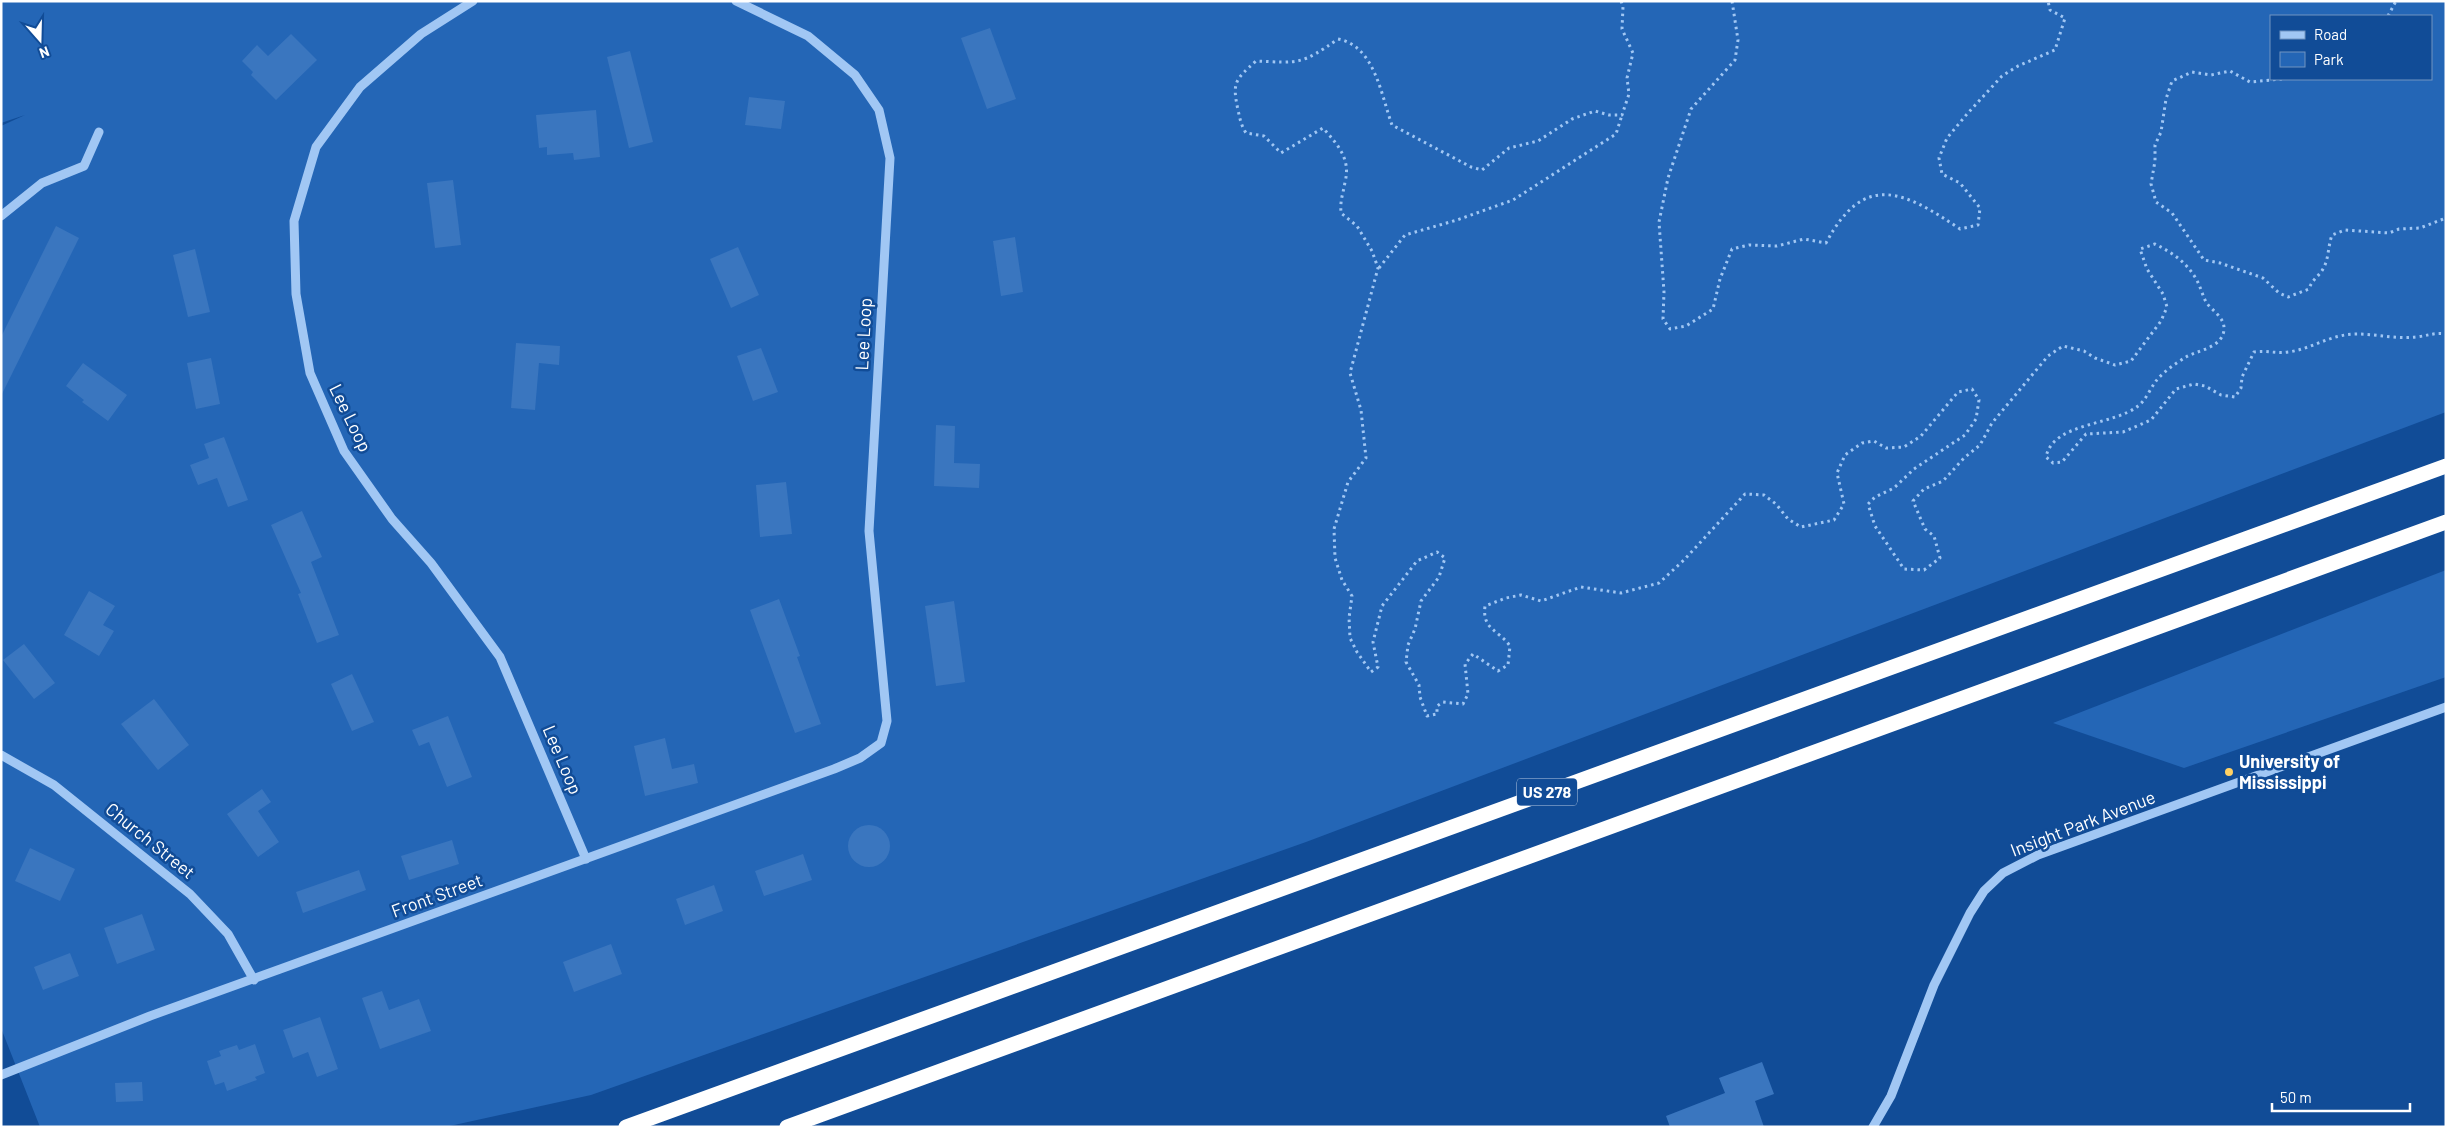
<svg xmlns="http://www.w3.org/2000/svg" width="2447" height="1128" font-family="Barlow,sans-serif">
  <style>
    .green { fill: #2466b6; fill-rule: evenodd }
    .building { fill: #3a76bf }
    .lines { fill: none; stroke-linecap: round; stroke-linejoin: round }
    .path { stroke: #a1c7f4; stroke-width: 3; stroke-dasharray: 2.5 4; stroke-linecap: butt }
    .minor { stroke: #a1c7f4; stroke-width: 9 }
    .highway { stroke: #fff; stroke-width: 15 }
    .poi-dot { fill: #ffd164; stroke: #114c97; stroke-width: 2 }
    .labels { text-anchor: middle; stroke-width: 5; stroke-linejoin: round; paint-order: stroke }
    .shield { fill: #114c97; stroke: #b8c9e0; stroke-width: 1 }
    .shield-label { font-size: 16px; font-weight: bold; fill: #fff }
    .street-label { font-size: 18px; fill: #fff; stroke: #114c97 }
    .poi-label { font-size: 18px; font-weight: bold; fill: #fff; stroke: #114c97; text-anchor: start }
  </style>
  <rect width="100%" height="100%" fill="#114c97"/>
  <!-- green -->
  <g class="green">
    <path d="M1,1h2445v411l-1140,430 -715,253 -146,32h-405l-39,-99v-902l24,-11 -24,8zM2271,16h160v63h-160z"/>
    <polygon points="2446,570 2446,677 2184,768 2053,723"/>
  </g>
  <!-- building -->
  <g class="building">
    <polygon points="990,28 1016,99 987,109 961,38"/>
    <polygon points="291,34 317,60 276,100 251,75 253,72 242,61 257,45 268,56"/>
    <polygon points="630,51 653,142 629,148 607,57"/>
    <polygon points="749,97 785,101 781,129 745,125"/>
    <polygon points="596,110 600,157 574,160 573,153 547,155 547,147 539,148 536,115"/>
    <polygon points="453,180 461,245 435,248 427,183"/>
    <polygon points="56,226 79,238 1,396 1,337"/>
    <polygon points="1015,237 1023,292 1001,296 993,241"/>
    <polygon points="738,247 759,295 731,308 710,259"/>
    <polygon points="195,249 210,312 188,317 173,255"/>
    <polygon points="516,343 560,346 559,365 539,363 535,410 511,408"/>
    <polygon points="761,348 778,392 753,401 737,356"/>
    <polygon points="211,358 220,404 196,409 187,363"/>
    <polygon points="83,363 127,395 108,421 82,402 84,400 66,386"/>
    <polygon points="936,425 955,426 954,463 980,464 979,488 934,486"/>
    <polygon points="224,437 248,500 228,507 217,478 198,485 190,465 209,458 204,444"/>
    <polygon points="786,482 792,534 760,537 756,485"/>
    <polygon points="302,511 322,557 311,562 339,635 317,643 298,594 301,593 271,525"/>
    <polygon points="89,591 115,606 103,625 114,631 99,656 64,635"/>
    <polygon points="779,599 800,656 797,657 821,724 795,733 750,610"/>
    <polygon points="954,601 965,682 936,686 925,606"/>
    <polygon points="24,644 55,683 34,699 3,660"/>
    <polygon points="352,674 374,722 352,731 331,684"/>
    <polygon points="154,699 189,745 158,770 121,724"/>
    <polygon points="448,716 472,777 447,787 429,742 419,746 412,730"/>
    <polygon points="665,738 672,769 694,764 698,783 645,796 634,746"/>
    <polygon points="262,789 271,802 258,811 279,842 258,857 227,814"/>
    <circle cx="869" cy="846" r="21"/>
    <polygon points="452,840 459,864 409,880 401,856"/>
    <polygon points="30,848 75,869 60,901 15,881"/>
    <polygon points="803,854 812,880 764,896 755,871"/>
    <polygon points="359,870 366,890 303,913 296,892"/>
    <polygon points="714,885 723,911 685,925 676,899"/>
    <polygon points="142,914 155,950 117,964 104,928"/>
    <polygon points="611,944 622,974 574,992 563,962"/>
    <polygon points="70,953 79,976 43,990 34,967"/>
    <polygon points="382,991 389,1010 419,999 431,1031 380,1049 362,998"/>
    <polygon points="320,1017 338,1069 317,1077 308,1052 293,1058 283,1030"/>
    <polygon points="255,1044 265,1073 255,1077 257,1080 227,1091 224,1082 215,1085 207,1061 221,1056 219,1051 237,1045 239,1050"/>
    <polygon points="1762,1062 1774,1094 1755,1101 1764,1127 1670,1127 1666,1116 1725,1093 1719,1078"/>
    <polygon points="142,1082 143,1101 116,1102 115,1083"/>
  </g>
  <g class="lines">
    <!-- path -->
    <g class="path">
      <path d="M1621,1l2,6 -1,22 11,24 -6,25 2,16 -7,21h-13l-14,-4 -23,8 -34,22 -29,7 -27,22 -11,-3 -79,-42c-11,-30 -17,-79 -54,-86 -37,26 -39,24 -82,22 -21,19 -24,21 -18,49 2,9 3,15 8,23l18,3 17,17 42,-25c15,17 28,31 22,54 -2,13 -5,17 -4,31l16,13 15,25 6,17 -28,105 11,37 5,48 -18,24 -14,47 1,29 7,22 10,16 -3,22 1,20 7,14 14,20 7,-5 -5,-25 9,-36 35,-45 20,-9 8,6 -6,19 -18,24 -6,28 -7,16 -2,17 13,23 1,12 7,19 10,-2v-8l6,-4 20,2 5,-10 -3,-30 8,-10 25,17 10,-6 2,-19c-12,-17 -28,-16 -25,-40l21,-8 15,-3 20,6 40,-14 40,6 38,-10 25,-23 61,-66 19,1 12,9 12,15 13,8 33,-7 10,-16 -7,-31 8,-18 17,-12 12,-2 12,7 18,-1 17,-11 37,-44 14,-3 7,11 -3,19 -11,16 -51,34 -20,19 -19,9 -7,7 7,22 29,43 20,1 16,-12 -6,-22 -9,-7 -12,-28 11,-12 19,-8 21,-23 16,-13 12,-22 56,-67 15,-10 21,5 11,7 20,7 16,-4 30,-40 6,-14 -4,-13 -16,-25 -7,-20 15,-5c16,8 30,17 40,33 5,8 7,17 11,25 6,9 19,15 18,28 -2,18 -26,20 -38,27 -10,6 -23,15 -30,24 -6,8 -10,19 -18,25 -25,20 -85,16 -92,51l7,6 9,-1 24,-28 37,-2 28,-12 25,-31 18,-5 11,2 16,9 14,2 6,-9 1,-11 12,-25c12,-2 23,2 34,0 18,-2 34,-12 52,-16 24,-6 51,4 76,1 11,-1 19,-5 30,-3"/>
      <path d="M1732,1l6,39 -3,20 -44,49 -23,69 -9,44 5,70 -1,27 7,10 16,-3 27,-17 7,-30 12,-30 17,-4 28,1 27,-7 22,4c38,-72 78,-52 134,-14l18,-4 2,-17 -20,-25 -18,-9 -3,-16 8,-20 20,-24 35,-38 16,-10 37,-16 10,-32 -15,-8 -2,-9"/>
      <polyline points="2388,16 2396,1"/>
      <path d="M2282,79l-32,3 -20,-11 -19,4 -19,-3 -20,9 -6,18 -5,33 -6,13v16l-4,23 5,18 16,11 32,47 16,3 43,15 16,15 9,4 21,-8c3,-10 11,-13 15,-22 5,-10 4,-21 8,-32l13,-5 44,3 10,-4 21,-1 26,-10"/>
      <polyline points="1379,268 1405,235 1457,220 1513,200 1616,134 1622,115"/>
    </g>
    <!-- minor -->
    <g class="minor">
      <polyline points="473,1 421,34 360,87 316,147 294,221 296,294 310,373 344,451 392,519 431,563 500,657 586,859"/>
      <polyline points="1,216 42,183 84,166 99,132"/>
      <polyline points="1,755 54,785 190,894 228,934 254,980"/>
      <polyline points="1,1075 150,1016 834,769 860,758 881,743 887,721 869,531 890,158 879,110 855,75 808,36 736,1"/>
      <polyline points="1873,1127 1891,1096 1934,985 1970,913 1984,891 2003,873 2038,855 2446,707"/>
    </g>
    <!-- highway -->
    <g class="highway">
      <polyline points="626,1127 2446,466"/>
      <polyline points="787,1127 2446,522"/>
    </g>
  </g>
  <!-- markers -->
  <circle class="poi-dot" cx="2229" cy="772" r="5"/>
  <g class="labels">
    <!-- shield labels -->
    <rect class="shield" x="1517" y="778.5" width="60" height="27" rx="4"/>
    <g class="shield-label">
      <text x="1547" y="798">US 278</text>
    </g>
    <!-- street labels -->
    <g class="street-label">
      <text transform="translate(864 334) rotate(-87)" y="6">Lee Loop</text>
      <text transform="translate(350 418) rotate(64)" y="6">Lee Loop</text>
      <text transform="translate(562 760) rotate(67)" y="6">Lee Loop</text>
      <text transform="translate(2083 824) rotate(-21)" y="6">Insight Park Avenue</text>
      <text transform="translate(150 841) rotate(39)" y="6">Church Street</text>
      <text transform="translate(437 896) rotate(-20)" y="6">Front Street</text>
    </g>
    <!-- poi labels -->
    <g class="poi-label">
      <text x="2239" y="768">University of<tspan x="2239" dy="21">Mississippi</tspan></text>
    </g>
  </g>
  <!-- border -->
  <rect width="2447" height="1128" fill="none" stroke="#ffffff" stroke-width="5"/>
  <!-- legend -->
  <rect x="2270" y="15" width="162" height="65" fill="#114c97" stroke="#7094c1"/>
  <rect x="2280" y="31" width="25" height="8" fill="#a1c7f4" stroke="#7094c1"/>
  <text x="2314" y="40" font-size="15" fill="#ffffff">Road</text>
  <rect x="2280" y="52" width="25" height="15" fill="#2466b6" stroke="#7094c1"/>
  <text x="2314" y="65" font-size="15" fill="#ffffff">Park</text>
  <!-- north arrow -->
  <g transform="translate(40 40) rotate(160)" stroke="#114c97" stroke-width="4" paint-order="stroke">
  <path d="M0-4L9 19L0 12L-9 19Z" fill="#ffffff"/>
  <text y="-8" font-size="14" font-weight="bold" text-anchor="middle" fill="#ffffff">N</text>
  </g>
  <!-- scale -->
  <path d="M2272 1103v8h138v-8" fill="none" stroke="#ffffff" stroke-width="2.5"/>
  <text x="2280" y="1103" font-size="15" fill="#ffffff" stroke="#114c97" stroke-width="4" paint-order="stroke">50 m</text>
</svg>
